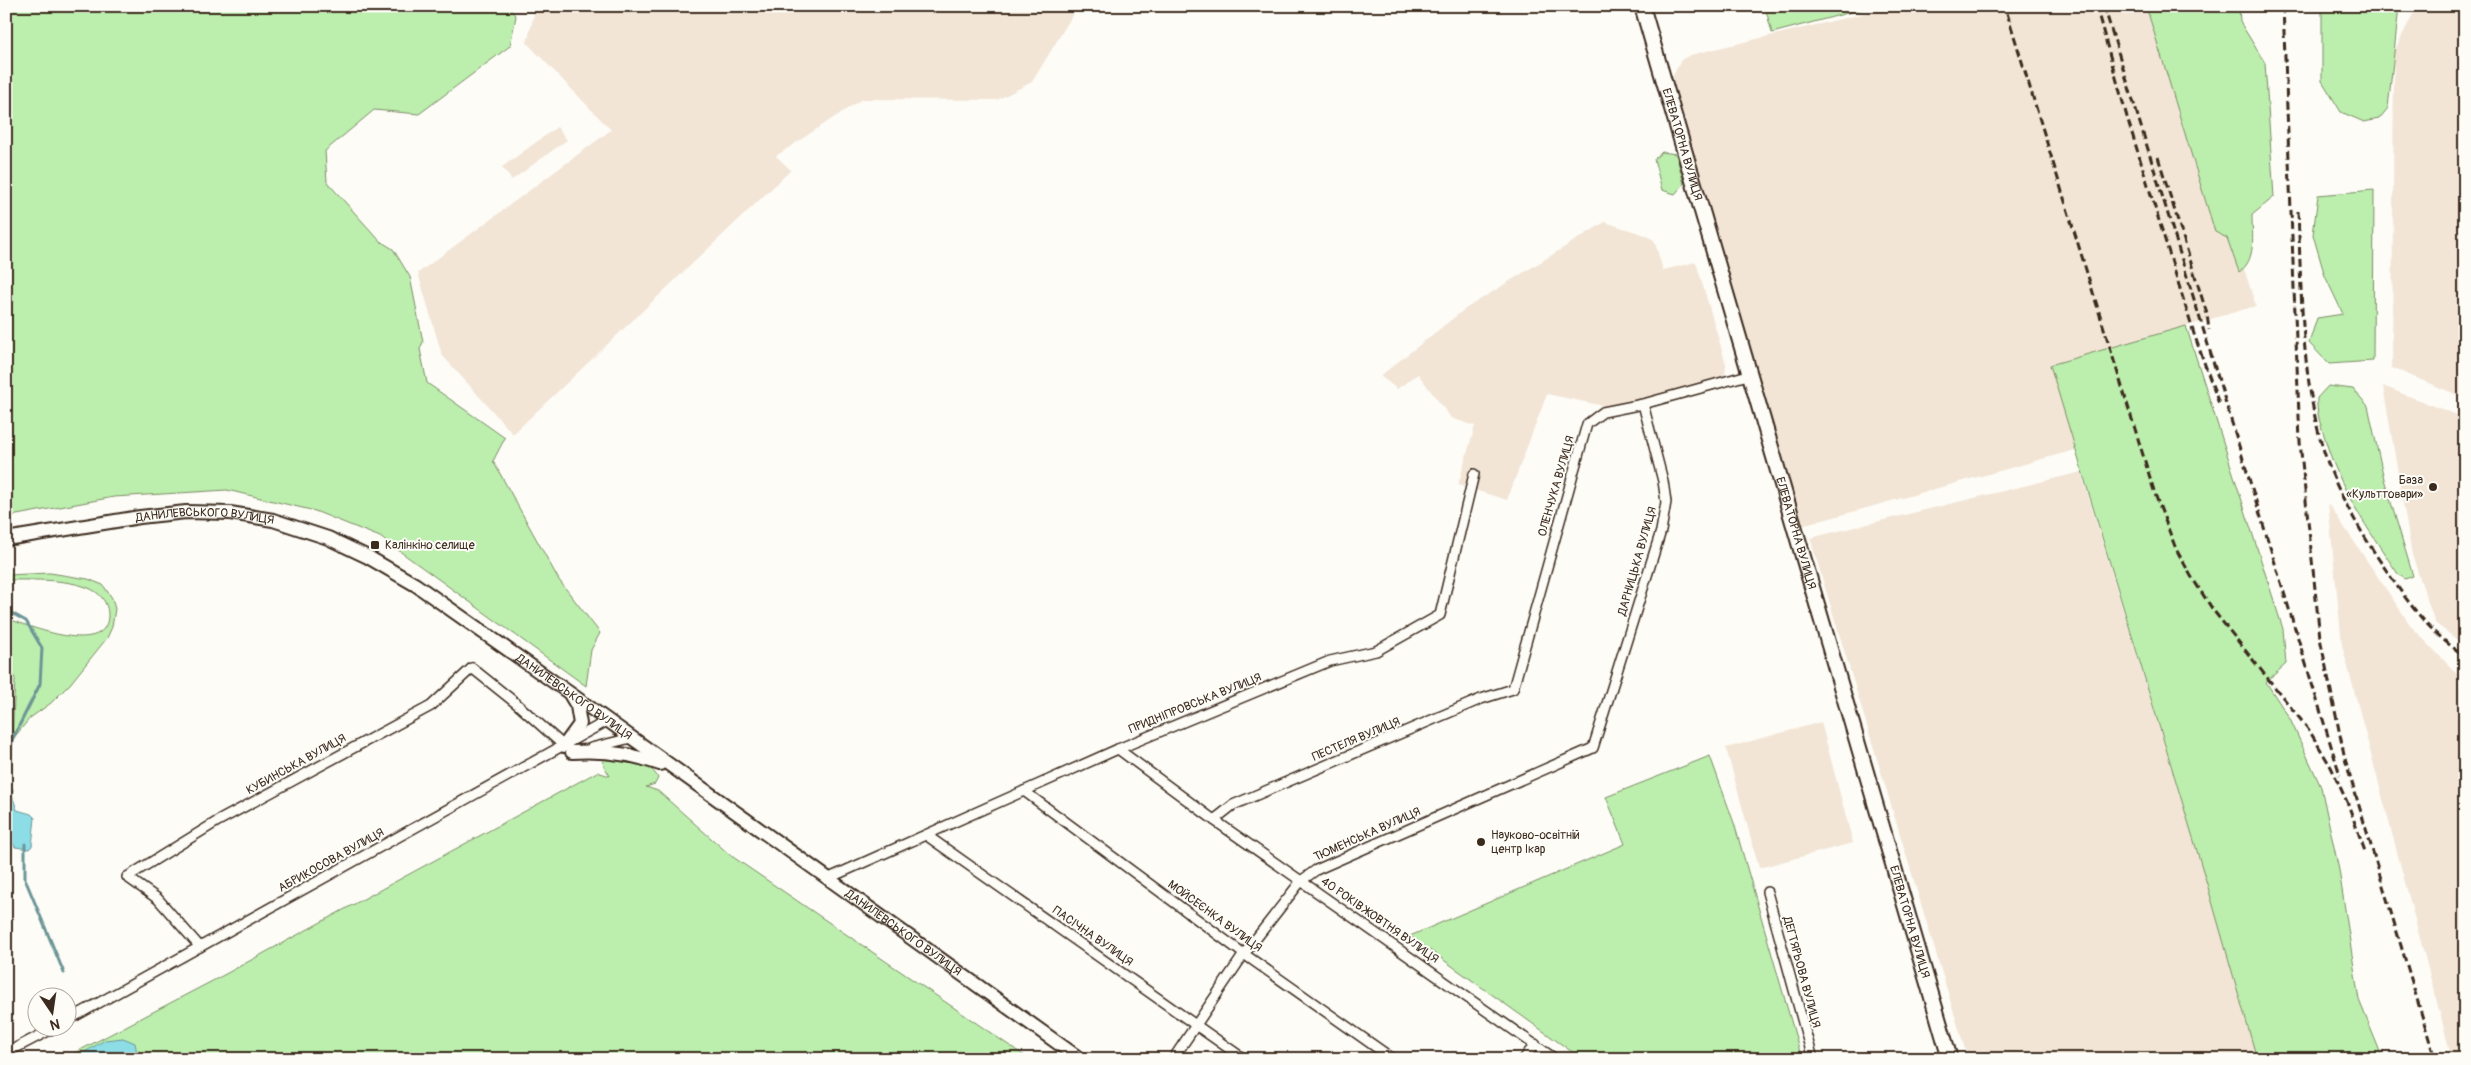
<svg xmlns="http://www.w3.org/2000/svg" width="2471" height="1065" font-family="Pangolin,sans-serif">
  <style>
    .built { fill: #f2e5d6 }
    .green { fill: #bceead; stroke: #7c8c66 }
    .water { fill: #8cdde6; stroke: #6c9596 }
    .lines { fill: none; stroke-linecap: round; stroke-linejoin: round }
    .stream { stroke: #6c9596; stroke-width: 3 }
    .street-casing { stroke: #3b2a1e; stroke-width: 12 }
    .secondary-casing { stroke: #3b2a1e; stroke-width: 16 }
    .primary-casing { stroke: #3b2a1e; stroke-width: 18 }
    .street { stroke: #fdfcf7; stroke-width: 9 }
    .secondary { stroke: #fdfcf7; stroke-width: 12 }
    .primary { stroke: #fdfcf7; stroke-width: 14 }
    .rail { stroke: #3b2a1e; stroke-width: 3; stroke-dasharray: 8 4; stroke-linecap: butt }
    .poi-dot { fill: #3b2a1e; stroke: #fdfcf7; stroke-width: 2 }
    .labels { text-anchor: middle; stroke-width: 4; stroke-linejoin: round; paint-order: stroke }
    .street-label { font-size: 12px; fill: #3b2a1e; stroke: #fdfcf7 }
    .poi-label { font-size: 12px; fill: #3b2a1e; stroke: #fdfcf7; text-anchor: start }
  </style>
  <rect width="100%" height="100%" fill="#fdfcf7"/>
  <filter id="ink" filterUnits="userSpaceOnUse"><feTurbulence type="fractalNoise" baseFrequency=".02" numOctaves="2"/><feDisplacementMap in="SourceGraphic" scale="10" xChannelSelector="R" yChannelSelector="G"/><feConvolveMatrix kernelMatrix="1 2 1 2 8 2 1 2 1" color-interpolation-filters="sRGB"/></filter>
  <g filter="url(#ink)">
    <!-- built -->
    <g class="built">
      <polygon points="536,6 1078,6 1032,82 997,100 862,99 776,156 791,170 513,434 442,355 418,273 611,130 527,43"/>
      <polygon points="1895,6 2160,6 2256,306 2051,365 2075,450 1798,527 1674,83 1673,76 1681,60 1690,55"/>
      <polygon points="2417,6 2465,6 2465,398 2392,368 2394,52"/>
      <polygon points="557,127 567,140 512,180 502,167"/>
      <polygon points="1605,222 1645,235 1654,240 1663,270 1696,262 1726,364 1725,376 1613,408 1547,394 1507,500 1458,485 1475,426 1451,418 1418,374 1397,389 1380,376 1465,309"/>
      <polygon points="2383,386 2465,418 2465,646 2435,623 2412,555"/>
      <polygon points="2081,472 2207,884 2257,1059 1968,1059 1810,538"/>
      <polygon points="2328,503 2411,626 2457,674 2465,707 2465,1059 2452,1059 2342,645"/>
      <polygon points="1821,722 1853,843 1759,868 1726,748"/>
    </g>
    <!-- green -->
    <g class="green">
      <polygon points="6,6 507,6 516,16 510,46 419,114 374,110 325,151 327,182 380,241 393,249 410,277 423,342 420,349 427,383 505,438 493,461 559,580 600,633 591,650 586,686 380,537 315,511 227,490 114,497 6,517"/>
      <polygon points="1765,6 1874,6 1772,33"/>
      <path d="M2146,6h93l1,16 25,41 9,134 -22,18c0,20 5,45 -13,57l-12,-34 -12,-6z"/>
      <polygon points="2322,6 2399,6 2388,108 2379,119 2364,122 2341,112 2322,81"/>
      <polygon points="1662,152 1676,154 1684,184 1675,194 1662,190 1654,159"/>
      <polygon points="2374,190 2373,361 2329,364 2309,343 2317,318 2343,314 2325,276 2313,235 2318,195"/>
      <polygon points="2186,326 2283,629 2286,664 2266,682 2290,719 2321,787 2339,870 2359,1000 2383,1059 2257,1059 2207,884 2050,365"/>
      <path d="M2328,386l25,3 15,17 16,73 29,97 -8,3 -7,-5c-30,-45 -59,-85 -74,-139 -4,-12 -8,-24 -7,-37z"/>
      <path d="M50,573l38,6 15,6 9,13 3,11 -3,18 -5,11 -37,46 -19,19 -21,15 -18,22 3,-61 -9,-21v-40c22,8 102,40 102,-3 0,-9 -4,-17 -12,-23 -21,-14 -65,-12 -90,-12v-5z"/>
      <path d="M601,756c20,2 47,2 57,22l-3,6 -9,3 12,4 72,64 299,204h-966l157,-82 377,-205 13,4 -6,-10z"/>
      <polygon points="1710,756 1734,823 1802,1059 1582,1059 1410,936 1625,844 1606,797"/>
    </g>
    <!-- water -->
    <g class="water">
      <polygon points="6,786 13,789 12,795 17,810 31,814 35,818 32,846 29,849 15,847 11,840 11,823 6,814"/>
      <polygon points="123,1038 135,1043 138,1059 73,1059 105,1040"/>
    </g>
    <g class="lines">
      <!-- stream -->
      <g class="stream">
        <polyline points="6,610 26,621 42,648 40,684 12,740 8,789"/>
        <polyline points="25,844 25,879 64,973"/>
      </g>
      <defs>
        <g id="street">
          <polyline points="591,748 631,738"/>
          <polyline points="1118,749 1214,820 1555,1059"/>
          <polyline points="1024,791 1244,954 1393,1059"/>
          <polyline points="1214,820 1233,805 1481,699 1513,689 1587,424 1603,412 1643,404 1748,375"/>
          <polyline points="926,835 1244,1059"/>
          <polyline points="829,878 1118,749 1330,661 1376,651 1440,615 1474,474"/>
          <polyline points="1767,892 1813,1059"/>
          <polyline points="200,947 158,899 127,877 218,821 431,706 472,668 517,704 564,746"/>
          <polyline points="68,1020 607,721"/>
          <polyline points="6,1053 54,1028"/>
          <polyline points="1173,1059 1244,954 1301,881 1316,870 1593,748 1661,531 1666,502 1663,481 1643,404"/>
          <polyline points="1524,1059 1535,1044"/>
        </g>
        <g id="secondary">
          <path id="s1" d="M6,539l134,-22 46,-5 44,1 43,7 55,18 40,19 48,28 152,107 512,367"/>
          <polyline points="564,746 580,724 577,706 571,696"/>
          <path d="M572,752c31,-2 58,1 88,12"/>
        </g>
        <g id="primary">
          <path id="s2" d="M1642,6l308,1053"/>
        </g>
      </defs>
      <!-- street casing -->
      <use href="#street" class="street-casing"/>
      <!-- secondary casing -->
      <use href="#secondary" class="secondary-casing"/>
      <!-- primary casing -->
      <use href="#primary" class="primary-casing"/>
      <!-- street -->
      <use href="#street" class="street"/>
      <!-- secondary -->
      <use href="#secondary" class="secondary"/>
      <!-- primary -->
      <use href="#primary" class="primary"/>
      <!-- rail -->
      <g class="rail">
        <polyline points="2096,6 2127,117 2194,334 2219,404"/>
        <polyline points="2104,6 2340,775"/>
        <polyline points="2283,6 2300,442 2320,638 2345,759 2435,1059"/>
        <polyline points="2007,13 2155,494 2176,549 2191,576 2213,610 2309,730 2331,767 2348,804 2366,854"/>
        <polyline points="2158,157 2207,314 2209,330"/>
        <path d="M2298,211c4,85 2,183 34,263 13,32 35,68 54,96 24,35 43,62 79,86"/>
      </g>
    </g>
  </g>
  <!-- markers -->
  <g class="poi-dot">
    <circle cx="2433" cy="487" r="5"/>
    <rect x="370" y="540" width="10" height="10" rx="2.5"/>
    <circle cx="1481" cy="842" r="5"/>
  </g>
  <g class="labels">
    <!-- street labels -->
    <g class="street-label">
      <text dy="4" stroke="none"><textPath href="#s2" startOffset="144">ЕЛЕВАТОРНА ВУЛИЦЯ</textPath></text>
      <text transform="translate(1556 486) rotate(-74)" y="4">ОЛЕНЧУКА ВУЛИЦЯ</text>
      <text dy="4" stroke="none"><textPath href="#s1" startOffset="201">ДАНИЛЕВСЬКОГО ВУЛИЦЯ</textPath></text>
      <text dy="4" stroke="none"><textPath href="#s2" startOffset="549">ЕЛЕВАТОРНА ВУЛИЦЯ</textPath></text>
      <text transform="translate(1637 561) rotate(-74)" y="4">ДАРНИЦЬКА ВУЛИЦЯ</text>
      <text dy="4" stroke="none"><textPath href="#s1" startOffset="621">ДАНИЛЕВСЬКОГО ВУЛИЦЯ</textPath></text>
      <text transform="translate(1195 703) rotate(-22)" y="4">ПРИДНІПРОВСЬКА ВУЛИЦЯ</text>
      <text transform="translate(1356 739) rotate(-23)" y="4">ПЕСТЕЛЯ ВУЛИЦЯ</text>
      <text transform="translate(296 764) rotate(-29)" y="4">КУБИНСЬКА ВУЛИЦЯ</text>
      <text transform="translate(1367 834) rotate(-24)" y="4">ТЮМЕНСЬКА ВУЛИЦЯ</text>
      <text transform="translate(331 860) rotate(-29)" y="4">АБРИКОСОВА ВУЛИЦЯ</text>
      <text transform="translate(1215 916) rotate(36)" y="4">МОЙСЕЄНКА ВУЛИЦЯ</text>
      <text transform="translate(1380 920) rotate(35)" y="4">40 РОКІВ ЖОВТНЯ ВУЛИЦЯ</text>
      <text dy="4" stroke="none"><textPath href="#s2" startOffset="954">ЕЛЕВАТОРНА ВУЛИЦЯ</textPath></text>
      <text dy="4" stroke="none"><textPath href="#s1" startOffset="1026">ДАНИЛЕВСЬКОГО ВУЛИЦЯ</textPath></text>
      <text transform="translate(1093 936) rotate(35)" y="4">ПАСІЧНА ВУЛИЦЯ</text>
      <text transform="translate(1802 972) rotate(75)" y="4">ДЕГТЯРЬОВА ВУЛИЦЯ</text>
    </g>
    <!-- poi labels -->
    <g class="poi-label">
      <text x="2423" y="484" text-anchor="end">База<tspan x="2423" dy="14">«Культтовари»</tspan></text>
      <text x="385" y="549">Калінкіно селище</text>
      <text x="1491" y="839">Науково-освітній<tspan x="1491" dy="14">центр Ікар</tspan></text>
    </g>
  </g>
  <!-- margin -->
  <rect width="2471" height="1065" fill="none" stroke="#fdfcf7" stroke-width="25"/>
  <rect x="12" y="12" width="2446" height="1040" fill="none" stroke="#3b2a1e" stroke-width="2" filter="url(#ink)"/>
  <!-- north arrow -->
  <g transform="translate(52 1012) rotate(167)"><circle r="24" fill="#fdfcf7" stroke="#afa8a0"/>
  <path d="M0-4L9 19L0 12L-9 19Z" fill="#3b2a1e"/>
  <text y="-8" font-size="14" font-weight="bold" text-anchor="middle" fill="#3b2a1e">N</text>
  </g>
</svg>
